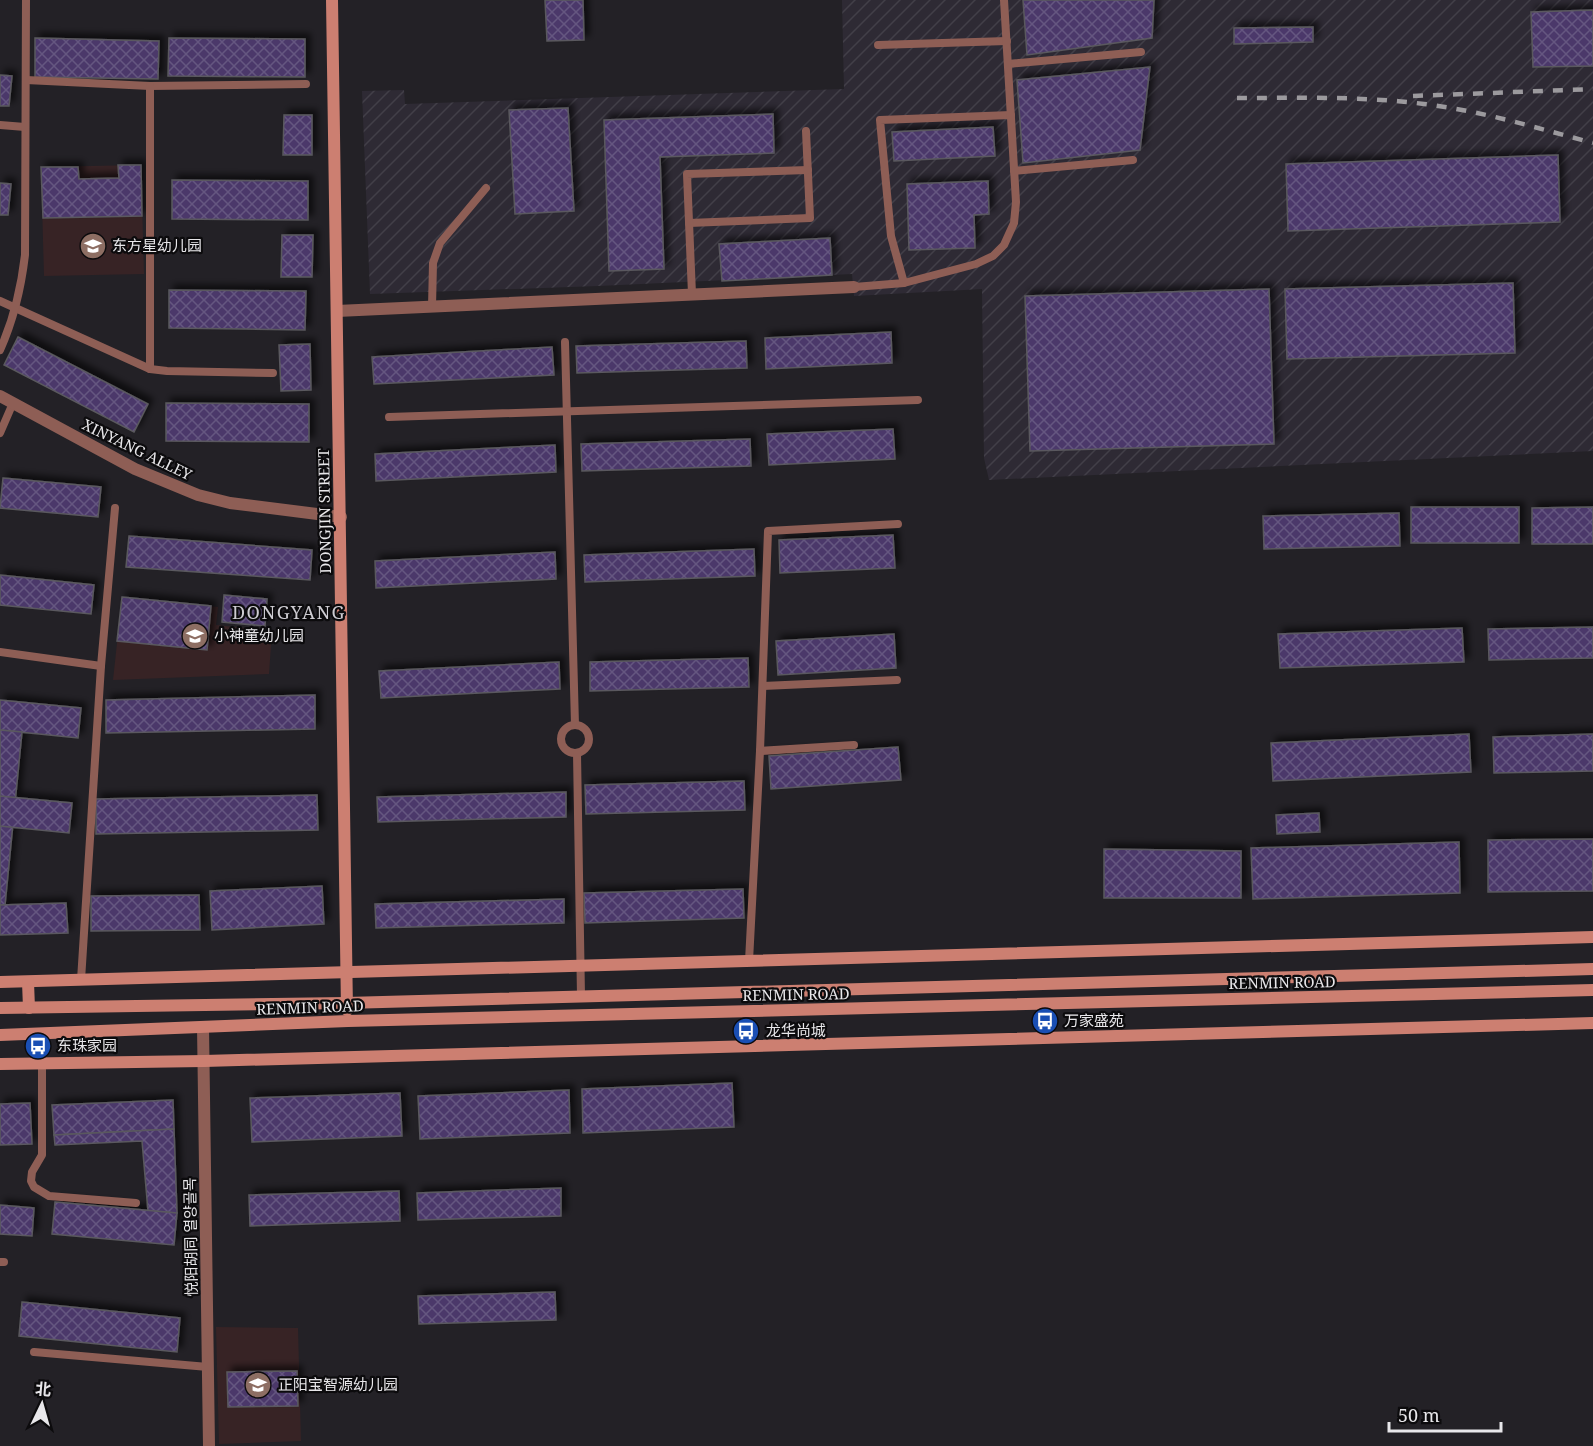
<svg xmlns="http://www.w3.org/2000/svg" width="1593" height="1446" font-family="'Noto Serif','Noto Sans SC','Noto Sans KR',serif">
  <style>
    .industrial { fill: url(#industrial-furrows) }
    .education { fill: #372325 }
    .building { fill: url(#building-cross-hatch); stroke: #5a595e; stroke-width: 1.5; filter: url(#shadow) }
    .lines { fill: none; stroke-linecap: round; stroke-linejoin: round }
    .lane { stroke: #8e5e55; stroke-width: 8 }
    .street { stroke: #8e5e55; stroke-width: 12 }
    .secondary { stroke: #cc7f71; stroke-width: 12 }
    .rail { stroke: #9c9a9e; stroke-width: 4.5; stroke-dasharray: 10 10; stroke-linecap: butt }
    .labels { text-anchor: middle; stroke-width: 4.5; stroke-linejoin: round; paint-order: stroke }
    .poi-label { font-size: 15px; fill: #e8e7ea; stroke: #0c0b0d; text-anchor: start }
    .street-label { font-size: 15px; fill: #e8e7ea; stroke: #0c0b0d }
    .quarter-label { font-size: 18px; letter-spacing: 1.5px; fill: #ceccd2; stroke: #0c0b0d }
  </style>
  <defs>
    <pattern id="industrial-furrows" width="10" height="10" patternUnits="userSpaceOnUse" patternTransform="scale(1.5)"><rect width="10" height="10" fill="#2e2a34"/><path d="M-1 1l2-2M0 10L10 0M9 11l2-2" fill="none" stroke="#423f48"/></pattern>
    <pattern id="building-cross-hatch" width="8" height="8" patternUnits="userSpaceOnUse" patternTransform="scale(1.5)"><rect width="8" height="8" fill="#4b396b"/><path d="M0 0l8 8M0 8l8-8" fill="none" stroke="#655680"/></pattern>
    <filter id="shadow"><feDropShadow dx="5" dy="-5" stdDeviation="3" flood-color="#0009"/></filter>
  </defs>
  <rect width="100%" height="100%" fill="#232126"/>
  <!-- industrial -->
  <polygon class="industrial" points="842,0 1593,0 1593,451 989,480 984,458 982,289 854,296 852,274 598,286 370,294 362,91 404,90 405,104 844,89"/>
  <!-- education -->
  <g class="education">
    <polygon points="141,165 144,274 44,276 41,167"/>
    <polygon points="122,597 218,607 216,625 272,631 269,674 113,680"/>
    <polygon points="216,1327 298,1328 301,1441 219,1444"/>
  </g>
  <!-- building -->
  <g class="building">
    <polygon points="545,0 583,0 584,40 547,41"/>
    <polygon points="1023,0 1154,0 1152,38 1027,55"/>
    <polygon points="1593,10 1593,66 1533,67 1531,12"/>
    <polygon points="1313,27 1313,42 1234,44 1234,28"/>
    <polygon points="35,38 159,41 158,79 35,77"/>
    <polygon points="169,38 305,39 305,77 168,76"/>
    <polygon points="1150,67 1140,150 1023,163 1017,80"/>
    <polygon points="0,75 12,76 9,106 0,106"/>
    <polygon points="568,108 574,211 515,214 509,110"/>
    <polygon points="773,114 774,153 660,157 664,269 609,271 604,120"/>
    <polygon points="284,115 312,115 312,155 283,155"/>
    <polygon points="993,127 995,156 894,161 892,132"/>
    <polygon points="1558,155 1560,222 1288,231 1286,164"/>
    <polygon points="118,165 141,165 142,216 43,218 41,167 78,167 79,179 119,178"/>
    <polygon points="172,180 308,181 308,220 172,219"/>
    <polygon points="988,181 989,214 974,215 975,248 909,250 907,184"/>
    <polygon points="0,183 11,184 8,215 0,215"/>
    <polygon points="282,235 313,235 312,277 281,277"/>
    <polygon points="830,238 832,275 722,281 719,244"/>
    <polygon points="1513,283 1515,353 1287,359 1285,289"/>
    <polygon points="1269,289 1274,444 1030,451 1025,296"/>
    <polygon points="169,290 306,291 305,330 169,328"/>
    <polygon points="891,332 892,363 766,369 765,338"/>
    <polygon points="18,337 148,404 134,432 4,365"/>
    <polygon points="746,341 747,368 577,373 576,346"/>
    <polygon points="310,344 311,390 281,391 279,345"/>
    <polygon points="552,347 554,375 374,384 372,357"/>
    <polygon points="166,403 309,404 309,442 166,441"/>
    <polygon points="893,429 895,459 769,465 767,434"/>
    <polygon points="750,439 751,466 582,471 581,444"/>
    <polygon points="555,445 556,472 376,481 375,454"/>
    <polygon points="3,478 101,487 98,517 0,508"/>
    <rect x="1411" y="507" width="108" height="36"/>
    <polygon points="1593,507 1593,544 1532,544 1532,508"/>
    <polygon points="1399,513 1400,546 1264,549 1263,516"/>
    <polygon points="893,535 895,568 780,573 779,540"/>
    <polygon points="129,536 312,550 310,580 126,567"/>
    <polygon points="754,549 755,576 585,582 584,555"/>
    <polygon points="555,552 556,579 376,588 375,561"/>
    <polygon points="0,575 94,585 91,614 0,605"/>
    <polygon points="224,595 267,599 265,626 222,622"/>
    <polygon points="122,597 211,606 207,650 117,641"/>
    <polygon points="1593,627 1593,658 1489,660 1488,629"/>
    <polygon points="1462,628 1464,662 1280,668 1278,634"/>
    <polygon points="894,634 896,668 778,675 776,641"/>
    <polygon points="748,658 749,687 590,691 590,662"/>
    <polygon points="559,662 560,689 381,698 379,671"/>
    <polygon points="315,695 315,729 106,733 106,700"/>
    <polygon points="0,700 81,708 78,738 0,730"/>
    <polygon points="0,730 22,732 5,905 0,905"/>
    <polygon points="1469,734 1471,772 1273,781 1271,743"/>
    <polygon points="1593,734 1593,771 1494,773 1493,737"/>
    <polygon points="898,747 901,780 771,789 769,756"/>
    <polygon points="744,781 745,810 586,814 585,785"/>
    <polygon points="566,792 566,817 378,822 377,797"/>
    <polygon points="317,795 318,830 96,834 96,799"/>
    <polygon points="0,796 72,803 69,833 0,826"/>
    <polygon points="1319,813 1320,832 1277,834 1276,815"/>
    <polygon points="1593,839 1593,891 1488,892 1488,840"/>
    <polygon points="1459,842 1460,893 1253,899 1251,848"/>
    <polygon points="1104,849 1241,851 1241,898 1104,898"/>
    <polygon points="322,886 324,924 212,930 210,891"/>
    <polygon points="743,889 744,918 585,923 584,893"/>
    <polygon points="199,895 200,930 91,931 91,896"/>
    <polygon points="564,899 564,923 376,928 375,904"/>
    <polygon points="66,903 68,933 0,935 0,905"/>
    <polygon points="732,1083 734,1127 583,1133 582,1089"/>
    <polygon points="569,1090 570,1133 420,1139 418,1096"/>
    <polygon points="400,1093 402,1136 252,1142 250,1098"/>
    <polygon points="173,1100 174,1129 54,1135 52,1105"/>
    <polygon points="30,1103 32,1144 0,1145 0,1104"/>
    <polygon points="174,1129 177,1213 148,1211 142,1141 55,1145 54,1135"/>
    <polygon points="561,1188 561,1216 418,1220 417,1193"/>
    <polygon points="399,1191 400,1221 250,1226 249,1195"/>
    <polygon points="55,1202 177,1213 174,1245 52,1234"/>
    <polygon points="0,1205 34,1208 32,1236 0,1234"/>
    <polygon points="555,1292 556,1320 419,1324 418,1296"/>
    <polygon points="22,1302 180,1318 177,1352 19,1336"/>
    <polygon points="297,1371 298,1406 228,1407 227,1372"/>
  </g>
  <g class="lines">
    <!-- lane -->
    <g class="lane">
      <polyline points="878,45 1007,41"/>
      <polyline points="1008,64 1141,52"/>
      <polyline points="26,80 150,86 306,84"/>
      <polyline points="150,86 150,369"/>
      <polyline points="0,125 25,127"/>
      <polyline points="1014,171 1133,160"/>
      <polyline points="689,223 810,218 806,131"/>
      <polyline points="904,283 891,236 880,120 1011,115"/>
      <polyline points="854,287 904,283 976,264 993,256 1004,245 1014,223 1016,202 1004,0"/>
      <polyline points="692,294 687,174 808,170"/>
      <polyline points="0,301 150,369 167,371 273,373"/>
      <polyline points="432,307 433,263 440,243 486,188"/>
      <polyline points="565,342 575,725"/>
      <path d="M0,350c14,-31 21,-61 25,-95l1,-255"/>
      <polyline points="389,417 918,400"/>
      <polyline points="0,433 13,403"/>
      <polyline points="0,652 101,666"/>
      <polyline points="763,686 897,680"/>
      <circle cx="575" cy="739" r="14"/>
      <polyline points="760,751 854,745"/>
      <polyline points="577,753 581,996"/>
      <polyline points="749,961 760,751 768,531 898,524"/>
      <polyline points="81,980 101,666 115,508"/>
      <polyline points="42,1063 42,1155 32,1172 31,1181 34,1187 49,1196 136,1203"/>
      <polyline points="0,1262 4,1262"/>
      <polyline points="34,1352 208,1367"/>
    </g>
    <!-- street -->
    <g class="street">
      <polyline points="337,311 854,287"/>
      <polyline points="0,396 135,469 198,495 230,503 341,517"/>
      <polyline points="203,1027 209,1446"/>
    </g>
    <!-- secondary -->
    <g class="secondary">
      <polyline points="332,0 347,1010"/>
      <polyline points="0,982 1593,937"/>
      <polyline points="28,982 29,1008"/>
      <polyline points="0,1008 346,1003 1593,969"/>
      <polyline points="0,1035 348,1021 1593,990"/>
      <polyline points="0,1064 204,1061 1593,1023"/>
    </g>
    <!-- rail -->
    <g class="rail">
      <polyline points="1413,96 1593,89"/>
      <path d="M1237,98c62,0 125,-2 187,6 58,7 113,24 169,39"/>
    </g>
  </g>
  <!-- icons -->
  <defs>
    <symbol id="school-disc" viewBox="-11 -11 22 22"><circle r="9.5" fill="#8d6e63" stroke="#0c0b0d"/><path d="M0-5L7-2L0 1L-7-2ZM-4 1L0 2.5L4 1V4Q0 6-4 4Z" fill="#fff"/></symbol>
    <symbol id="bus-disc" viewBox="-11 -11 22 22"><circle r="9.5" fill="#1a4fb4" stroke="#0c0b0d"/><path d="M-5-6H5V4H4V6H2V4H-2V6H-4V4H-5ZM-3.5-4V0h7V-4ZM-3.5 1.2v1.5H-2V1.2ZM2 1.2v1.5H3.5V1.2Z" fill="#fff"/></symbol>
  </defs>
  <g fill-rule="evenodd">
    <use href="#school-disc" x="78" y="231" width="30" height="30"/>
    <use href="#school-disc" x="180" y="621" width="30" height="30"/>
    <use href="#bus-disc" x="1030" y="1006" width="30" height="30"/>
    <use href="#bus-disc" x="731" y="1016" width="30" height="30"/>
    <use href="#bus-disc" x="23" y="1031" width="30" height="30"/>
    <use href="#school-disc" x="243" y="1370" width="30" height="30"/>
  </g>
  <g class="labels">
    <!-- poi labels -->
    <g class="poi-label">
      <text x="112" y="251">东方星幼儿园</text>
      <text x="214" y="641">小神童幼儿园</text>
      <text x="1064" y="1026">万家盛苑</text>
      <text x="766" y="1036">龙华尚城</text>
      <text x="57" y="1051">东珠家园</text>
      <text x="278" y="1390">正阳宝智源幼儿园</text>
    </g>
    <!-- street labels -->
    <g class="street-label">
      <text transform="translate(137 450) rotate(26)" y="5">XINYANG ALLEY</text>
      <text transform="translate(325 511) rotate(-91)" y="5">DONGJIN STREET</text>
      <text transform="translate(1282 983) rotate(-1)" y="5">RENMIN ROAD</text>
      <text transform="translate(796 995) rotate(-1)" y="5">RENMIN ROAD</text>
      <text transform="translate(310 1008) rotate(-2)" y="5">RENMIN ROAD</text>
      <text transform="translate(191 1237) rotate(-91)" y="5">悦阳胡同 열양골목</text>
    </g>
    <!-- quarter labels -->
    <g class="quarter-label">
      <text x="289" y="619">DONGYANG</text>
    </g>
  </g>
  <!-- north arrow -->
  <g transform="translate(42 1404) rotate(5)" stroke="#0c0b0d" stroke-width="4.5" paint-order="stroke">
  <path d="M0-4.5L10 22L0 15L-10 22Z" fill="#e8e7ea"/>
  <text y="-9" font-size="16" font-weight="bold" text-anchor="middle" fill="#e8e7ea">北</text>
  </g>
  <!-- scale -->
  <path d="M1389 1422v9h112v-9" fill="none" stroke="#e8e7ea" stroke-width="3"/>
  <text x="1398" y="1422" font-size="18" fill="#e8e7ea" stroke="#0c0b0d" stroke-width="4.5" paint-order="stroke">50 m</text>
</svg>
